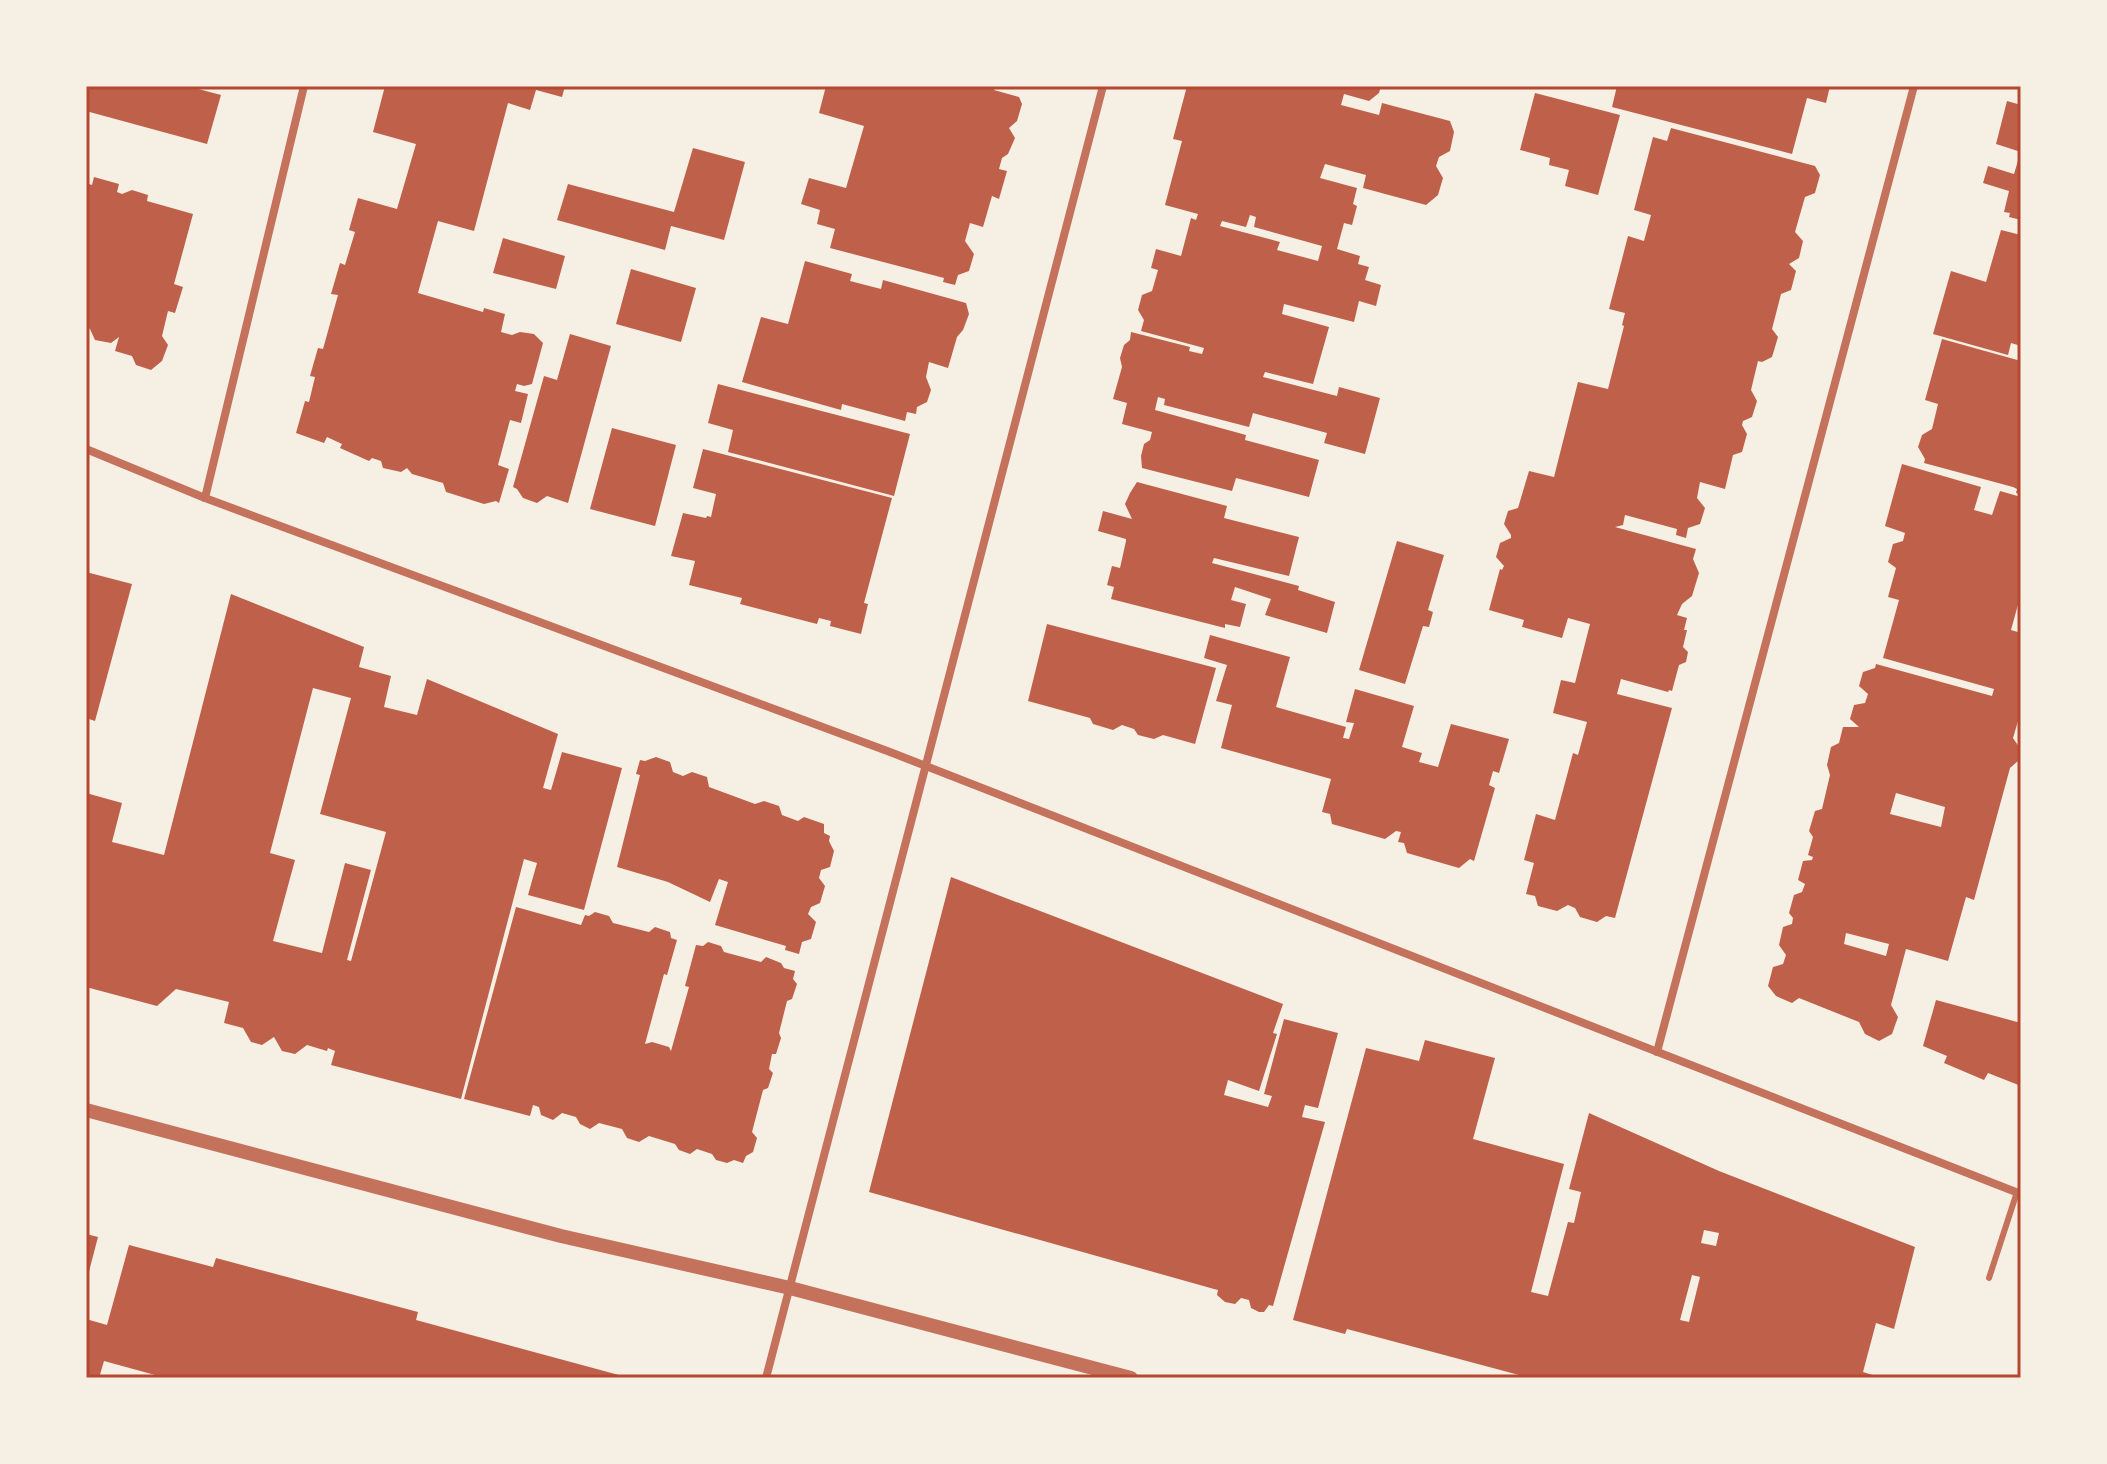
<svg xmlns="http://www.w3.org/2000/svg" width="2107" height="1464" font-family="Manrope,sans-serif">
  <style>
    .building { fill: #bf614a; fill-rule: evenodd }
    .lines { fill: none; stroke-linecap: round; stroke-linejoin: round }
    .service { stroke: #c5725c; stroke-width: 6 }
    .minor { stroke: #c5725c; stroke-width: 8 }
    .tertiary { stroke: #c5725c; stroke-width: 14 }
    .neatline { fill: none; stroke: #b5482f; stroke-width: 3 }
  </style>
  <rect width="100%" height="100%" fill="#f6efe4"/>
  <!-- building -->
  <g class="building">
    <polygon points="86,86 187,86 221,95 207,144 86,111"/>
    <polygon points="385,86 565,86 562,97 536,90 530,110 508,103 474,231 438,221 418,293 483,312 484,308 505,314 501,332 512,335 520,332 534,334 543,343 532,384 524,386 517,384 515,391 528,394 521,423 510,420 498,465 509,469 499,503 496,501 484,504 446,492 443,483 412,474 407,468 401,472 383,468 381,461 372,458 369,461 340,448 342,444 327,437 324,443 296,433 305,401 309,402 315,377 310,376 318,348 323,349 338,295 331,294 340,263 345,265 355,232 349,230 358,198 397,209 416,144 373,132"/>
    <polygon points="826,86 996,86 994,90 1019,97 1022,104 1017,121 1009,128 1015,138 1008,154 1002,158 999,169 1007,171 999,199 992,196 983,227 970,223 965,241 974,254 969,271 958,275 955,285 943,282 944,278 830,248 835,229 817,224 820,210 801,204 809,178 846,188 864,126 819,113"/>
    <path d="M1187,86h194l-2,7 -10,8 -25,-7 -3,11 38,10 3,-12 68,18 4,11 -4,19 -11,6 -3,9 7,12 -5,17 -12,10 -63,-17 3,-13 -41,-11 -5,14 37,10 -4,16 4,2 -5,19 -8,-2 -7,26 23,7 -2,8 11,3 -4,13 16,5 -5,21 -17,-5 -5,21 -70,-18 -2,10 47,13 -16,57 -48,-12 -2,5 74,19 2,-9 41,11 -15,56 -41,-11 3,-10 -74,-20 -4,14 -85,-22 1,-6 -7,-2 -3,13 91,25 -1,5 74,20 -10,37 -73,-19 -4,13 -90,-23 -1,-12 3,-12 6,-4 2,-8 -30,-8 5,-21 -14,-4 9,-32 -2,-9 4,-13 6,-5 1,-8 59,15 -1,4 13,3 2,-6 -63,-17 3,-11 -6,-10 4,-15 10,-4 6,-21 -7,-2 5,-19 25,7 10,-38 5,2 2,-6 -33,-9 17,-64 -9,-2zM1250,215l6,2 -2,10 68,19 -4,15 -41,-11 3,-8 -60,-16 2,-5 24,6z"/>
    <polygon points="1617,86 1830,86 1826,103 1807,98 1792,154 1612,107"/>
    <polygon points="1535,93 1620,115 1598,195 1565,186 1569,170 1549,165 1550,158 1520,150"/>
    <polygon points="2007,101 2021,105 2021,152 1996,144"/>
    <polygon points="1671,128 1815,166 1820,175 1815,193 1805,197 1795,232 1803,241 1799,258 1789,264 1796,271 1791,290 1781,294 1772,329 1778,337 1772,357 1762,362 1758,361 1751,390 1757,401 1752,417 1743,421 1742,425 1747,434 1742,452 1733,455 1725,489 1700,482 1697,498 1705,508 1700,524 1688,528 1686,538 1676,535 1677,529 1625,515 1623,525 1615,527 1696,549 1693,559 1699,573 1692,596 1682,604 1677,615 1687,618 1684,630 1687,630 1683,647 1688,652 1686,662 1679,665 1672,691 1669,690 1668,692 1621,679 1617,694 1672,708 1615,918 1606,916 1597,922 1580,917 1575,908 1568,905 1557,911 1538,906 1535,896 1526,894 1534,863 1524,860 1536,814 1555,820 1573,753 1578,755 1587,722 1553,713 1561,680 1575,683 1590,624 1568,618 1562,638 1522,627 1524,620 1489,610 1500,569 1502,570 1504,566 1496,557 1500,543 1511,538 1511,535 1504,524 1508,511 1518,508 1529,471 1554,477 1578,382 1608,389 1624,326 1622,325 1625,313 1609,309 1628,236 1644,241 1651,215 1634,210 1653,137 1667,141"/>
    <polygon points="693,148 745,162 724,240 671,226 665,250 557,220 568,184 674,212"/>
    <polygon points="2020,154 2021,154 2021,220 2009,217 2010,213 2004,212 2009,191 1983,183 1988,166 2014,174"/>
    <polygon points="94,177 119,184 117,192 122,194 132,190 148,195 147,201 193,214 174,284 183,287 175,313 168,311 162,336 168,345 162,361 151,370 136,365 132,356 115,351 119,337 111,343 95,340 90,329 86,327 86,183 92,185"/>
    <polygon points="2001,230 2021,235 2021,346 2011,343 2008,355 1933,334 1951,271 1986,282"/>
    <polygon points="503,238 565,256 556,289 493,273"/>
    <polygon points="805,261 852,274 850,281 881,289 883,280 966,303 969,314 963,330 957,337 948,368 929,362 926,377 931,390 927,402 917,407 916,414 907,412 905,421 842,404 841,410 742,382 761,317 788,324"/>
    <polygon points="631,269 696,288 681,342 616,324"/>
    <polygon points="570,334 611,346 568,503 547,496 537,503 523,498 517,489 513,487 544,376 557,380"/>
    <polygon points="1942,339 2021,361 2021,494 2016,493 2017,489 2013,487 1924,463 1925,459 1918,447 1922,435 1932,429 1938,404 1925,400"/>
    <polygon points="718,384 910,434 894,496 728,452 733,430 708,423"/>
    <polygon points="612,428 676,445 655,526 590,509"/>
    <polygon points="703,449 892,498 864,603 868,604 861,634 830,626 831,621 819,618 817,624 740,604 742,598 689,585 695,561 671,556 683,513 706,518 707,516 711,517 716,494 693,488"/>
    <path d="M1902,464l79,23 -7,23 18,5 8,-24 21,6v105l-2,-1 -8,29 10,3v78l-8,27 8,12 -3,11 -8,7 -36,132 -8,-3 -18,64 -42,-12 -15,56 7,12 -6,17 -13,7 -14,-7 -6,-12 -60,-24 -7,5 -16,-7 -8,-10 5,-19 10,-3 3,-9 -7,-10 4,-18 9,-3 1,-6 -4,-5 5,-18 8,-3 3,-8 -7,-4 5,-19 9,-1 1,-3 -5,-2 5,-18 -4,-6 6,-20 7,-2 8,-34 -3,-10 4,-18 8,-4 4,-16h16l-9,-8 4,-14 11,-2 3,-9 -9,-8 4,-14 12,-4 1,-4 116,32 2,-7 -111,-31 16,-58 -11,-3 8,-29 -8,-6 5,-18 10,-3 2,-8 -20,-7zM1896,793l49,14 -4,20 -51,-13zM1846,933l43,11 -3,12 -42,-12z"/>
    <polygon points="1137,482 1227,506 1224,518 1299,537 1289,576 1214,558 1212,563 1299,586 1298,590 1335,602 1327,633 1265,615 1271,599 1235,587 1231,600 1246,604 1240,627 1225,624 1225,628 1111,599 1114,587 1107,585 1112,566 1120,568 1126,541 1126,539 1098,531 1103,511 1132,519 1125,504 1130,493"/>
    <polygon points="1397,541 1444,555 1428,610 1433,612 1429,627 1423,626 1405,684 1359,670"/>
    <polygon points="86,572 132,584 95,721 86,718"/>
    <path d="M231,594l133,53 -5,20 32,9 -7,31 33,8 10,-36 131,55 -15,54 8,2 11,-38 60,16 -38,142 -56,-15 9,-32 -13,-4 -63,240 -130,-34 4,-14 -7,-3 -1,3 -20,-6 -12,9 -13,-3 -8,-14 -12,8 -11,-3 -8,-14 -19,-5 5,-21 -53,-13 -19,17 -71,-19v-194l36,10 -10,39 52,13zM313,688l38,10 -31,116 66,18 -35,129 -4,-1 24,-90 -26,-7 -23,90 -49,-12 22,-81 -25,-7z"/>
    <polygon points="1047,624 1216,668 1195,744 1163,735 1154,739 1138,735 1134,729 1122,725 1113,730 1093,724 1090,718 1028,701"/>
    <polygon points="1210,635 1290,657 1276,707 1346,727 1343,738 1349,739 1354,723 1346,722 1355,689 1414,706 1402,747 1422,753 1419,762 1438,767 1451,724 1509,739 1499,773 1493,771 1489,785 1495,788 1474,861 1470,859 1459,868 1407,853 1404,843 1398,842 1401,832 1396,831 1385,839 1332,824 1330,814 1322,812 1331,779 1221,748 1232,705 1216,701 1227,665 1204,658"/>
    <polygon points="656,757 670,762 673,772 683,776 692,772 707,777 709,787 755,804 764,801 779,806 782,815 798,821 804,817 824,824 824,833 830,836 829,841 834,851 830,867 821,870 819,878 825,886 820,903 811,907 808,914 816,922 811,939 802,942 799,954 785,950 786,946 715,925 728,882 719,879 710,902 668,882 617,867 640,775 636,774 640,760 645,761"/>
    <polygon points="951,877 1283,1004 1273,1033 1277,1034 1259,1091 1228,1080 1224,1095 1268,1107 1272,1096 1264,1094 1284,1019 1338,1033 1318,1108 1305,1105 1302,1117 1325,1122 1273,1306 1269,1305 1264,1312 1259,1312 1251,1308 1249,1300 1241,1298 1235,1304 1225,1302 1217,1295 1218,1290 1214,1289 869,1192"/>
    <polygon points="516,907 581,925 585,915 589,916 595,912 609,916 613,923 649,932 655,927 670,932 671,938 677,940 667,975 664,974 645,1044 652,1042 669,1047 671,1051 689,987 685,986 696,945 703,946 708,942 721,946 724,952 761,962 766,957 781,963 784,968 795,971 793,979 797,984 792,999 787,1001 779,1033 781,1038 776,1054 772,1054 769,1069 773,1073 768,1088 763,1090 752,1132 757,1138 753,1152 746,1156 743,1163 734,1160 727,1163 716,1160 712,1154 697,1149 690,1154 679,1150 675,1144 649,1136 639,1142 627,1138 622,1129 599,1123 590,1129 580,1124 576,1117 562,1113 553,1120 541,1115 539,1107 533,1105 530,1116 464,1099"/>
    <polygon points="1936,1000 2021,1023 2021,1086 1988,1073 1984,1080 1944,1063 1947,1056 1923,1046"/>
    <path d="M1425,1040l70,18 -22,81 91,25 -33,128 17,4 20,-74 6,1 7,-31 -12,-3 20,-76 130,58 196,76 -21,82 -18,-6 -13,49 19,6h-361l-2,-3 -172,-46 -2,5 -52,-14 73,-272 53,13zM1704,1230l15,3 -3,13 -15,-3zM1692,1275l8,2 -11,45 -9,-2z"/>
    <polygon points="86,1234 98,1237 87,1279 86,1279"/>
    <polygon points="129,1245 213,1267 216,1258 418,1312 416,1320 630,1378 166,1378 104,1361 99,1378 86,1378 86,1319 107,1325"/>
  </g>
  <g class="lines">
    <!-- service -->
    <polyline class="service" points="1989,1278 2017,1192"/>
    <!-- minor -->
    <g class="minor">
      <polyline points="86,449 205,498 890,752 2021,1194"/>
      <polyline points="205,498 304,86"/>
      <polyline points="1657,1052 1914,86"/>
      <polyline points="766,1378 1103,86"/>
    </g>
    <!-- tertiary -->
    <polyline class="tertiary" points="86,1110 561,1236 790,1288 1131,1378"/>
  </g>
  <!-- border -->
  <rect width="2107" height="1464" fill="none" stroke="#f6efe4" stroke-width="176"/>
  <rect x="88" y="88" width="1931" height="1288" class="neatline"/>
</svg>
